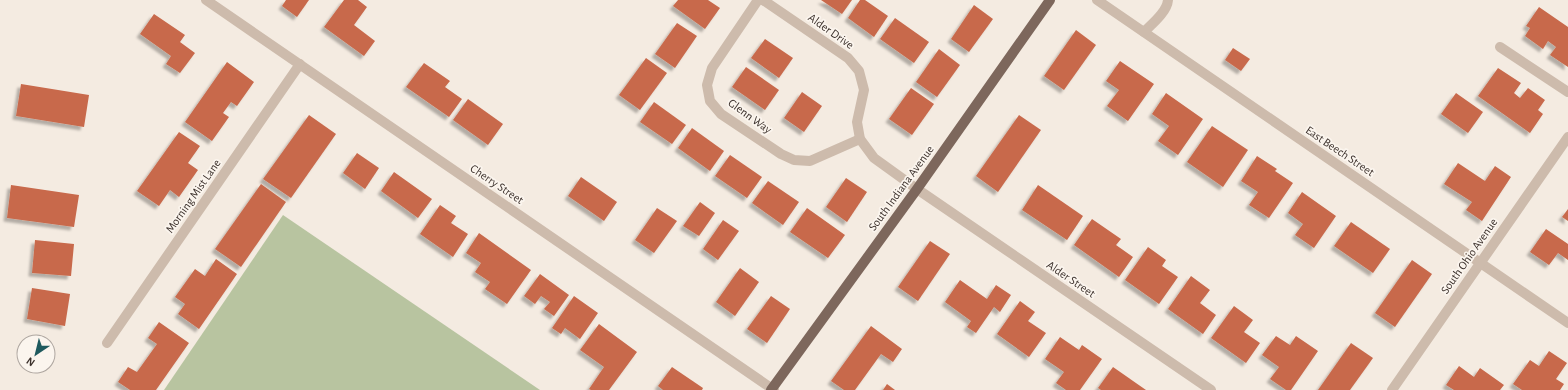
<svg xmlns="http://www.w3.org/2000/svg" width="1568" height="390" font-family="'Alegreya Sans',sans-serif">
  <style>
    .green { fill: #b8c4a0 }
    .building { fill: #c8694b; filter: url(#shadow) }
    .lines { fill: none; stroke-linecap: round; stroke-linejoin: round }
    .minor { stroke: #cdbbac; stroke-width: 10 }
    .major { stroke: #7d675c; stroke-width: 10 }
    .labels { text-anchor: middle; stroke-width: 3.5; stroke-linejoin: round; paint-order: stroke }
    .street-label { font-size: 12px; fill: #3b302b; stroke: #fbf5ee }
  </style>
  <defs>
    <filter id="shadow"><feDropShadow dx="-3.5" dy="3.5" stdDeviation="1" flood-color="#0004"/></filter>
  </defs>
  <rect width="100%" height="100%" fill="#f4ebe1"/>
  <!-- green -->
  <polygon class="green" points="283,215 540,390 164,390"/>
  <!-- building -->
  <g class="building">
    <polygon points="286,0 309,0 297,17 282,6"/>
    <polygon points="344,0 358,0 367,7 354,25 375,41 364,56 324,27"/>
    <polygon points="678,0 708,0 720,8 705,29 673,6"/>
    <polygon points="821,0 852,0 842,14"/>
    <polygon points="860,0 865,0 888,16 874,37 848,18"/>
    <polygon points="974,5 993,19 969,52 951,39"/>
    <polygon points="1539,7 1568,27 1568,67 1550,55 1556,47 1548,41 1543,49 1525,36 1530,28 1526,26"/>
    <polygon points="154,14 185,35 180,42 195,53 180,73 166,64 171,56 140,34"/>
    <polygon points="895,18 929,42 914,63 880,39"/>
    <polygon points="677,23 697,36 675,68 655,54"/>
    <polygon points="1076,30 1096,45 1064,90 1044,76"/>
    <polygon points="765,39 793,58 779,78 751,58"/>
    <polygon points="1233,48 1250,59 1241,71 1225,60"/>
    <polygon points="939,49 960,65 937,97 916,82"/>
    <polygon points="646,58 667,73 640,110 619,95"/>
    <polygon points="1120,61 1154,84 1128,121 1107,106 1119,90 1106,81"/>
    <polygon points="227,62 254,82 237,106 231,102 223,113 229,117 212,141 185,122"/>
    <polygon points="424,63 450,81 445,87 462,99 449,117 406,87"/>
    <polygon points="746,67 779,90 765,110 732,87"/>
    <polygon points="1498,68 1521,83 1514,93 1520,98 1528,88 1545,100 1538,110 1543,114 1530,133 1478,96"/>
    <polygon points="21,84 89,95 84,127 16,116"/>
    <polygon points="911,88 934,104 912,135 889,119"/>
    <polygon points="802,92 822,106 804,132 784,118"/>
    <polygon points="1166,93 1203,119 1178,155 1158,141 1169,126 1152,114"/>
    <polygon points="1456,93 1483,112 1468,133 1441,114"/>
    <polygon points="468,99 503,124 488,145 453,120"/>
    <polygon points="654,102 686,125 672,144 640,122"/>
    <polygon points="309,115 336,134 291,198 263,179"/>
    <polygon points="1019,115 1041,130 998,192 976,176"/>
    <polygon points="1212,126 1248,150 1223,187 1187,162"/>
    <polygon points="692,128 724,151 710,171 678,148"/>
    <polygon points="179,132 200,146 188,163 198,170 179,197 170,190 159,206 137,191"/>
    <polygon points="357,153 379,168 365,189 343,173"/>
    <polygon points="730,155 762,177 747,198 715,176"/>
    <polygon points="1257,156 1277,169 1275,171 1293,183 1269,218 1249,205 1258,192 1241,181"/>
    <polygon points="1458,163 1485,181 1495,166 1511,177 1482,221 1466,210 1472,202 1444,184"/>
    <polygon points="394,172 432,199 418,218 381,191"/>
    <polygon points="581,177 617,202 604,221 568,196"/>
    <polygon points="846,178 867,192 847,222 826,207"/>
    <polygon points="768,181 799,202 783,225 752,203"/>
    <polygon points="261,184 286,202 241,267 215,249"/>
    <polygon points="11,185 79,195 74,227 7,218"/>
    <polygon points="1038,185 1083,216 1067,240 1022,210"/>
    <polygon points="1302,192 1336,216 1314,248 1295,235 1303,224 1288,213"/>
    <polygon points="700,202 715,213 699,236 683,226"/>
    <polygon points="440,205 456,216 451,223 468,234 453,257 420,234"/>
    <polygon points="657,208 677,221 654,253 635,240"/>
    <polygon points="807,208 845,235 828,258 790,232"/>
    <polygon points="1568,209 1568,221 1562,217"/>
    <polygon points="1092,219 1121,239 1116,245 1133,257 1119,277 1074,245"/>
    <polygon points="723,220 739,231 718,260 703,249"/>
    <polygon points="1351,222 1390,249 1373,273 1334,246"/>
    <polygon points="1546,229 1568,244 1568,260 1558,253 1549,265 1530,252"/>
    <polygon points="479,233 531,270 507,304 485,289 490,282 475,272 481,263 466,253"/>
    <polygon points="35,240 74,244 71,276 32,273"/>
    <polygon points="930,241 950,254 918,301 898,287"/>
    <polygon points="1148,247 1166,260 1162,266 1178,277 1159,304 1125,280"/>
    <polygon points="216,259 237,274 199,329 178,314 185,304 175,297 195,269 205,276"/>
    <polygon points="1412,260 1432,274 1395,327 1375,313"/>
    <polygon points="740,268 759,282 735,316 716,302"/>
    <polygon points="540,274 569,295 554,316 544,309 550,302 541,296 535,304 524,296"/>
    <polygon points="1191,276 1210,290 1200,303 1216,315 1203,334 1168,309"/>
    <polygon points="960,280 987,299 996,285 1011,295 1000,312 994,307 976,333 967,327 971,321 945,302"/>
    <polygon points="32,288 70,294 65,326 27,319"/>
    <polygon points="574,296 598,313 580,339 565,328 561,334 552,328"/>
    <polygon points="771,296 790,309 767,343 747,329"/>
    <polygon points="1020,301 1035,312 1028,321 1046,333 1029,357 997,334"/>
    <polygon points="1234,306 1253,320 1244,332 1260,343 1246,363 1211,338"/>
    <polygon points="159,322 189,343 156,390 130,390 118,382 128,367 137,372 157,344 148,338"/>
    <polygon points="599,324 637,352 609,390 591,390 589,389 604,367 580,350"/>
    <polygon points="871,326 902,349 893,362 881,354 855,390 844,390 831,381"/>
    <polygon points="1276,336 1290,345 1296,336 1318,351 1291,390 1286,390 1270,379 1279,367 1262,355"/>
    <polygon points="1060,337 1079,350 1082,345 1102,359 1080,390 1066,390 1056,383 1064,372 1045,359"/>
    <polygon points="1351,343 1373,358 1350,390 1318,390"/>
    <polygon points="1549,351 1567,363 1556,379 1564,384 1560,390 1522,390 1513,384 1530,360 1539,366"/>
    <polygon points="1459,366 1474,377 1480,368 1504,385 1500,390 1454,390 1446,385"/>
    <polygon points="672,367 703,388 702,390 663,390 658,386"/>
    <polygon points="1113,367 1146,390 1101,390 1098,388"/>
    <polygon points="887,384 895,390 883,390"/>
  </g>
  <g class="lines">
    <!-- minor -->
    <g class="minor">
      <polyline points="206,0 774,390"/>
      <polyline points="758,0 712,68 707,85 710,101 721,114 781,154 794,160 810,161 860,139"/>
      <polyline points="763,0 848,58 859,71 864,90 857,122 860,139 874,158 917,189 1211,390"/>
      <polyline points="1097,0 1568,323"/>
      <path d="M1144,32c8,-8 23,-20 24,-32"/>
      <polyline points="1500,47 1568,92"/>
      <polyline points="107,343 300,64"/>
      <polyline points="1392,390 1568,137"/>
    </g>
    <!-- major -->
    <polyline class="major" points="771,390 917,189 1050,0"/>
  </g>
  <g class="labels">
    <!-- street labels -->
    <g class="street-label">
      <text transform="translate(831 31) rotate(35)" y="4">Alder Drive</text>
      <text transform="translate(750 116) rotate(36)" y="4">Glenn Way</text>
      <text transform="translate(1340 151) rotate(34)" y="4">East Beech Street</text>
      <text transform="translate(497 184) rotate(34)" y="4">Cherry Street</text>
      <text transform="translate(901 188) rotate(-54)" y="4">South Indiana Avenue</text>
      <text transform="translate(193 196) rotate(-55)" y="4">Morning Mist Lane</text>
      <text transform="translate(1469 256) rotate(-55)" y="4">South Ohio Avenue</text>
      <text transform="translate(1071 279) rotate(34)" y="4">Alder Street</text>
    </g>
  </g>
  <!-- north arrow -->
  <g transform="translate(36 354) rotate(215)"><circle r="19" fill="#fbf5ee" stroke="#aea6a0"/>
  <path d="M0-3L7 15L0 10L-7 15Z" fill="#1f5a5e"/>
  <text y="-6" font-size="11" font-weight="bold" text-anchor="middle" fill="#3b302b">N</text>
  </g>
</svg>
